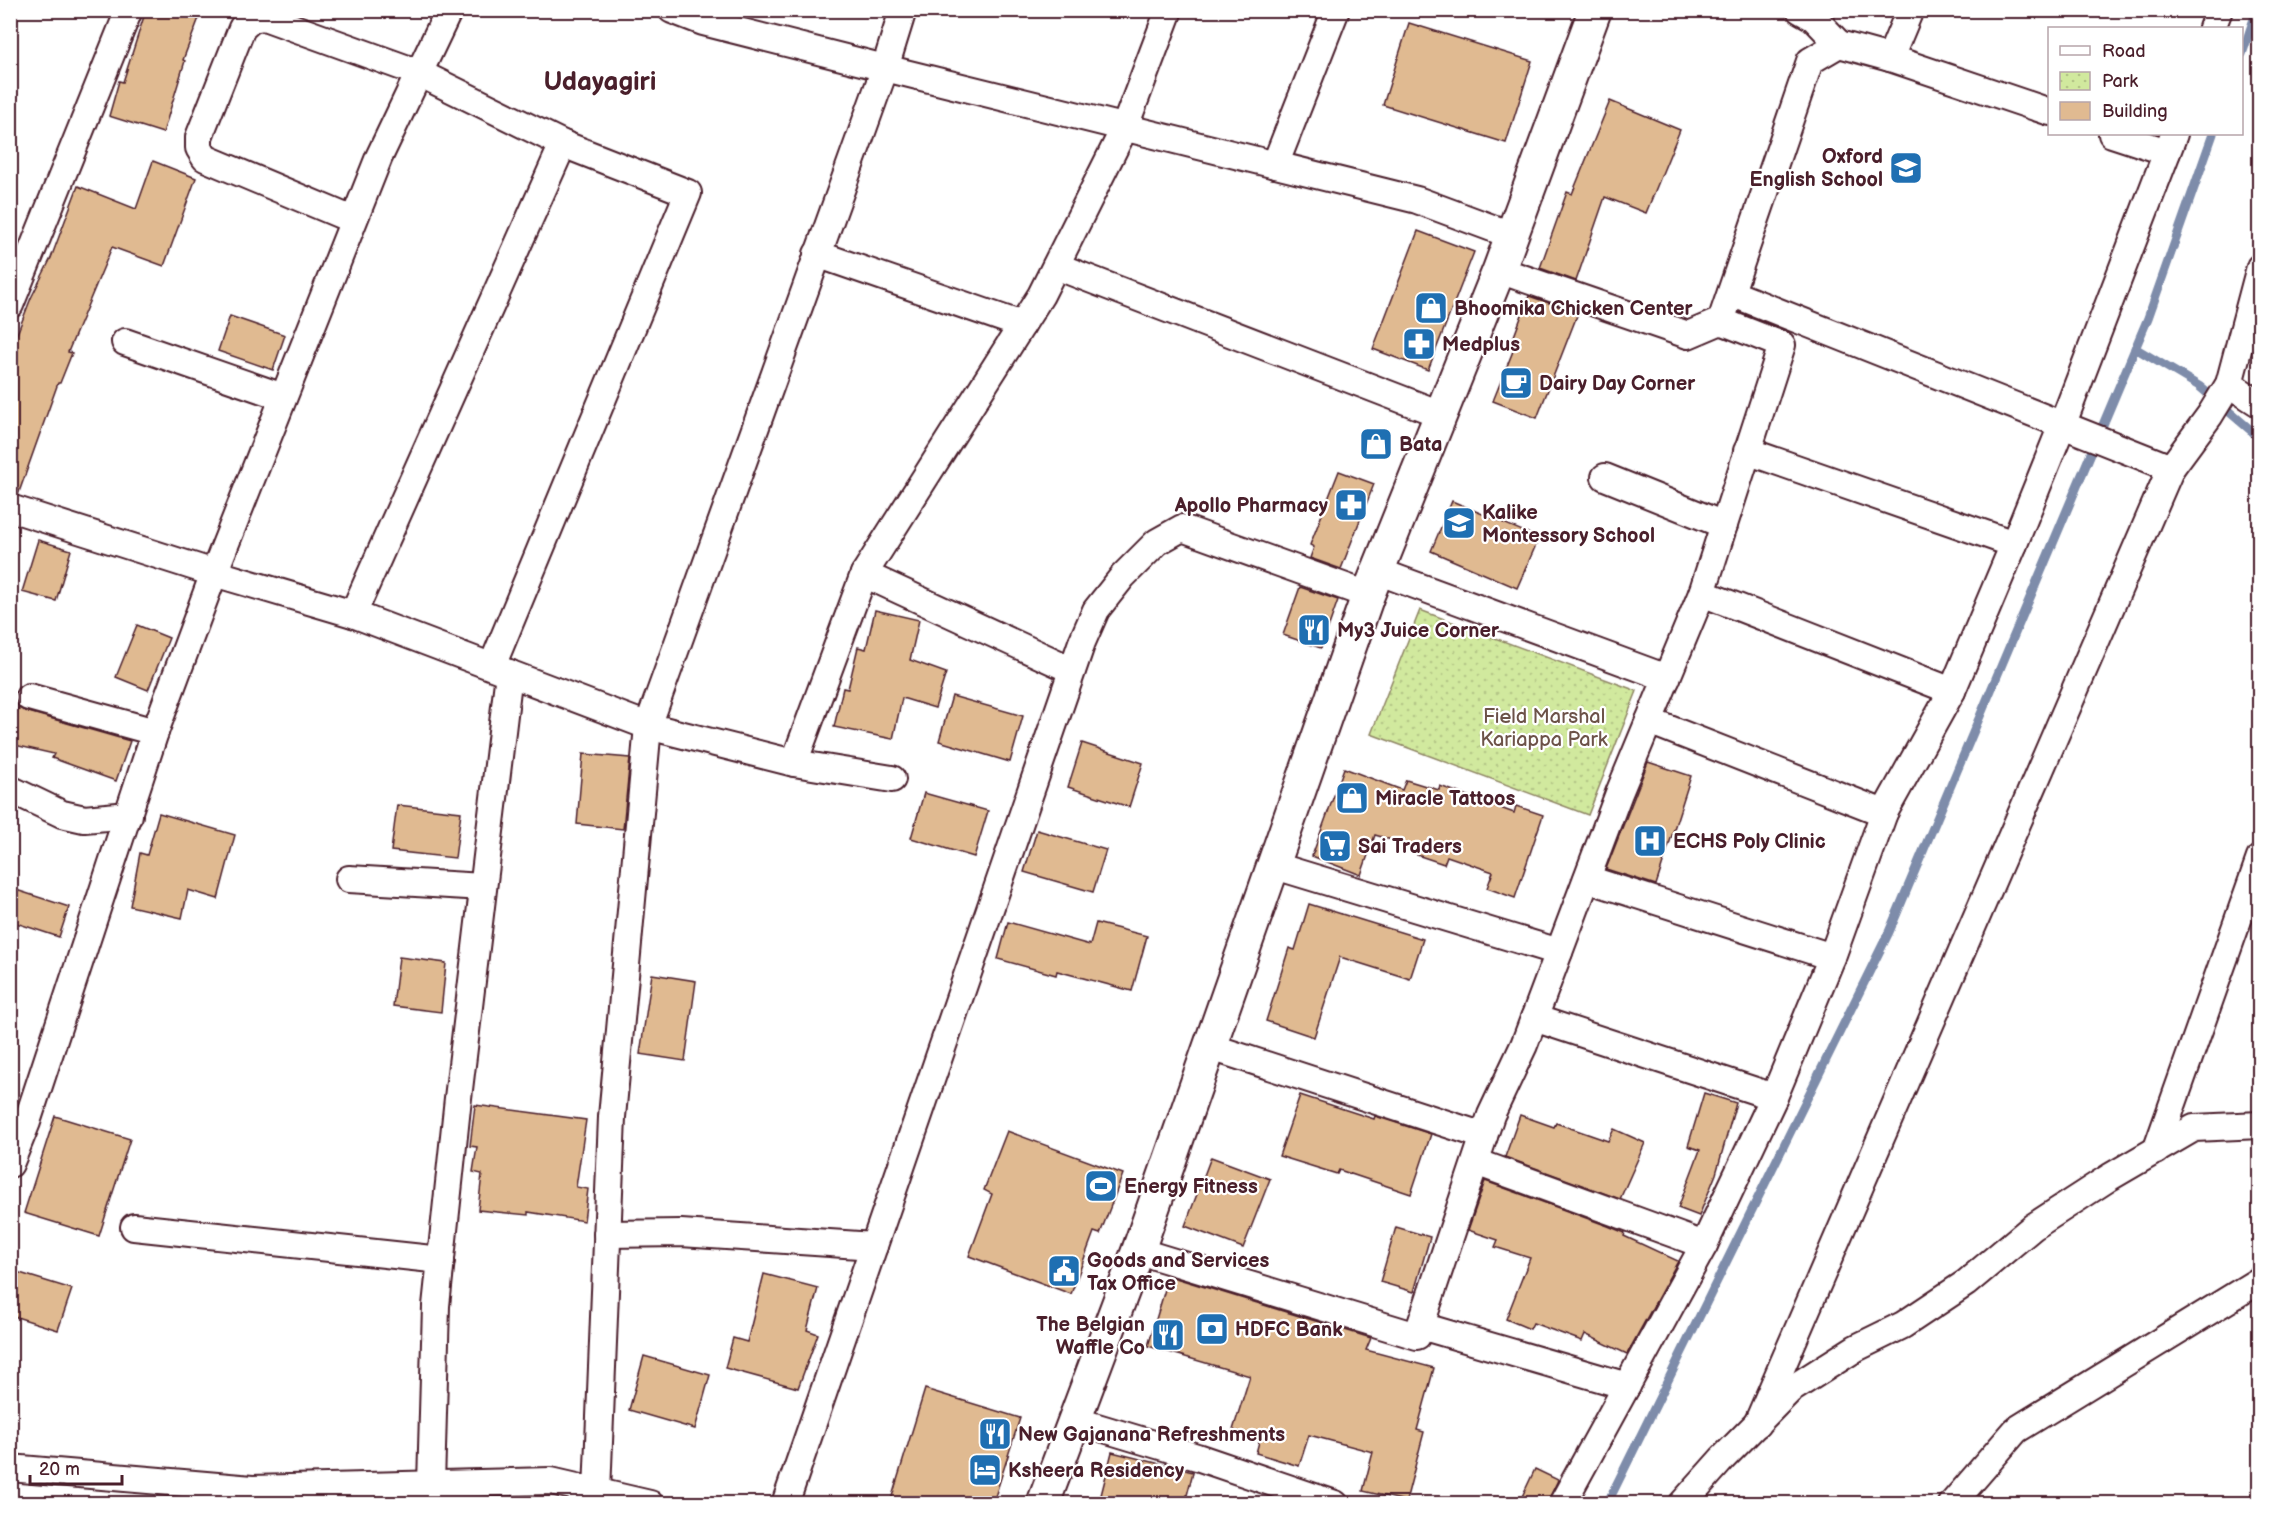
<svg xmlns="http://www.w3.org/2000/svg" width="2270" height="1514" font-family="'Balsamiq Sans',sans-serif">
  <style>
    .park { fill: url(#park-dots); stroke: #8e8464; stroke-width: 1.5 }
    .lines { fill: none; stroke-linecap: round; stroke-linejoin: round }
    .stream { stroke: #7e8caa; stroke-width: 9 }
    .building { fill: #e0ba91; stroke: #4a1f2b; stroke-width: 1.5 }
    .minor-casing { stroke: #4a1f2b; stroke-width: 30 }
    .tertiary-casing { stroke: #4a1f2b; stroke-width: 36 }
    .minor { stroke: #fff; stroke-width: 26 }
    .tertiary { stroke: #fff; stroke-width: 32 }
    .labels { text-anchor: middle; stroke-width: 4.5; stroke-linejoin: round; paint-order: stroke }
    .poi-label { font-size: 20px; font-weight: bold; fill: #4a1f2b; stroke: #fff; text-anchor: start }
    .park-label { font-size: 20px; fill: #6c5248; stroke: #fff }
    .district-label { font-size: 26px; font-weight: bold; fill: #4a1f2b; stroke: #fff }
  </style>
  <defs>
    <pattern id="park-dots" width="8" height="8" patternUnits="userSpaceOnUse" patternTransform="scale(1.5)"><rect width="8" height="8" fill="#d1e99e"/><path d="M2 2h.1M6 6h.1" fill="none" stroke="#b5c788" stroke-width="1.8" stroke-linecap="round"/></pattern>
  </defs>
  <rect width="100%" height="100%" fill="#fff"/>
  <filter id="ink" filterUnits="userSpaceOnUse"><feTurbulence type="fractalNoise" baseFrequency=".0167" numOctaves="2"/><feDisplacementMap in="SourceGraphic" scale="12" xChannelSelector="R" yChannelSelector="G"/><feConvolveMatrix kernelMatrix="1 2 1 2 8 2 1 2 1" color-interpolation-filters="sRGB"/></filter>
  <g filter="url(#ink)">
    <!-- park -->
    <polygon class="park" points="1420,610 1637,691 1588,815 1371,734"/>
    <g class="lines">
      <!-- stream -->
      <g class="stream">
        <polyline points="2242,54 2257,10"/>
        <polyline points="2135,348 2199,386 2260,438"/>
        <polyline points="1607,1504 1889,932 2148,318 2213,134"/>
      </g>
    </g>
    <!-- building -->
    <g class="building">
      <polygon points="146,10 202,10 183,60 185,61 163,133 109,116 119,81 123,82"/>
      <polygon points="1409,23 1532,61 1506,143 1383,105"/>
      <polygon points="1610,101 1680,130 1646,213 1605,197 1576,281 1540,268 1567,192 1572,194"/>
      <polygon points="153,161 196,178 164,266 112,247 68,352 72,353 60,383 58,383 18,495 10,493 10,352 31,298 51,258 78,186 136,209"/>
      <polygon points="1418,231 1474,252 1428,370 1373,349"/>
      <polygon points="1529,296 1578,313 1537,418 1493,401 1517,341 1513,339"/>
      <polygon points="230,316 285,335 273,370 218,351"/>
      <polygon points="1339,471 1374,484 1341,569 1310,558 1314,547 1310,545"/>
      <polygon points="1452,501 1539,538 1517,588 1431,551"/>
      <polygon points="38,540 71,550 56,601 22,592"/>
      <polygon points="1300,587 1338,600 1321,648 1283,635"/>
      <polygon points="875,610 919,620 910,660 946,673 935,708 902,698 893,739 834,727 843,688 848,689 858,647 866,649"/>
      <polygon points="137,625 169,638 148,690 116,677"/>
      <polygon points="952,696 1023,716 1010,762 939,741"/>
      <polygon points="18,708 25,711 130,741 116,781 52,758 54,754 10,744"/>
      <polygon points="1082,743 1143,763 1129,807 1068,787"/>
      <polygon points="583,754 630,758 623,829 577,824"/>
      <polygon points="1648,762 1691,776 1656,885 1606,869"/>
      <polygon points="1344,768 1402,790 1406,780 1439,790 1440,786 1514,813 1516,806 1543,815 1515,898 1487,888 1493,872 1447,856 1444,864 1417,855 1419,848 1375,835 1361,875 1312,856"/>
      <polygon points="924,793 988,811 974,857 911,838"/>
      <polygon points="397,805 461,812 455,858 391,851"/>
      <polygon points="159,813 235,835 218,899 188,890 182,918 130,906 140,853 147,855"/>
      <polygon points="1037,830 1106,850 1093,892 1024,872"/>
      <polygon points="10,888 69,907 59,937 10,921"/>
      <polygon points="1309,904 1423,939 1410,979 1340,957 1314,1037 1266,1021 1289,948 1295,950"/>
      <polygon points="1008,922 1090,945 1096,923 1147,936 1132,991 1057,971 1056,975 998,959"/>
      <polygon points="399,957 446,963 441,1012 393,1006"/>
      <polygon points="652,974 696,981 685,1061 640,1054"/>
      <polygon points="1704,1093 1736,1103 1716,1174 1699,1216 1678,1208 1700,1150 1688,1146"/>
      <polygon points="1300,1095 1374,1119 1375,1116 1431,1134 1411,1194 1339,1170 1337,1174 1279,1156"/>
      <polygon points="475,1105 586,1120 576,1187 588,1189 584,1221 528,1212 528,1215 478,1210 482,1174 473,1172 477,1147 470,1146"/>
      <polygon points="1520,1115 1554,1127 1556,1123 1608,1141 1614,1129 1645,1143 1620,1199 1505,1157"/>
      <polygon points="55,1116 130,1139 99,1236 24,1213"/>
      <polygon points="1007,1131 1123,1174 1100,1234 1094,1232 1071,1294 969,1256 992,1194 984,1190"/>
      <polygon points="1211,1157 1270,1179 1243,1248 1185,1226"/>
      <polygon points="1485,1181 1608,1226 1625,1233 1624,1236 1678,1261 1627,1354 1585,1334 1582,1341 1533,1323 1530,1329 1506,1319 1530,1258 1495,1247 1498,1240 1468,1230"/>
      <polygon points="1396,1227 1430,1237 1414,1292 1380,1282"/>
      <polygon points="10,1270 72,1289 58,1330 10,1315"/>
      <polygon points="764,1274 818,1288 807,1330 818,1334 798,1388 725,1368 733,1338 747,1342"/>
      <polygon points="1169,1276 1371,1338 1366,1350 1434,1368 1417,1430 1424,1432 1406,1501 1363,1491 1373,1452 1309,1435 1299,1466 1256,1453 1260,1438 1233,1430 1250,1376 1148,1346"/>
      <polygon points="644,1356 710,1375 695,1429 629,1410"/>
      <polygon points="925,1389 1020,1418 993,1503 890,1503"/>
      <polygon points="1112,1452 1193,1472 1185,1503 1099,1503"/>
      <polygon points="1535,1469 1558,1480 1547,1503 1519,1503"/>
    </g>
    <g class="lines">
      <defs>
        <g id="minor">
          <polyline points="672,10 703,22 885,68 1417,200 1511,235"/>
          <polyline points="903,10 885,68 648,726 794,763 864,574 1041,295 1124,129 1169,10"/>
          <polyline points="1800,10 1814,18 1839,44"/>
          <polyline points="2212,28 2219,10"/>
          <polyline points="1890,58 2050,112"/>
          <polyline points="2112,134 2167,152"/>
          <polyline points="1275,165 1336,10"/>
          <polyline points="817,254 1022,325"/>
          <polyline points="1056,266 1440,414"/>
          <polyline points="1499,270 1688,335 1721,321 1810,61 1839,44 1890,58 1910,10"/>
          <polyline points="1731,293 2171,468 2210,415 2229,384 2260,267"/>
          <polyline points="10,305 129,10"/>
          <polyline points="125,342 283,397"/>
          <polyline points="2229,384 2260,404"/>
          <polyline points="1747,451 2014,544"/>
          <polyline points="1605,477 1724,525"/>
          <polyline points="10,508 214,573 353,614 648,726 612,1117 597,1492"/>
          <polyline points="1377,571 1667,678"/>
          <polyline points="864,574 1072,670"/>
          <polyline points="1702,593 1952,691"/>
          <polyline points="353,614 563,144 419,73 264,17 252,19 242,28 199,137 199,148 205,158 353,220"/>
          <polyline points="492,666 688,193 563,144"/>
          <polyline points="29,697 155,732"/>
          <polyline points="1649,721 1884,813"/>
          <polyline points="794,763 892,779"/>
          <polyline points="10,789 62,814 84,819 129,815"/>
          <polyline points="1272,865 1559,952"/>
          <polyline points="349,879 483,887"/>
          <polyline points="1587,879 1832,957"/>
          <polyline points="1534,1018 1774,1097"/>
          <polyline points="1211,1047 1484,1136"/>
          <polyline points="2156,1151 2260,858"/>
          <polyline points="1476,1162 1704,1245"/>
          <polyline points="10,1164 27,1122 155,732 214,573 379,157 449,10"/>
          <polyline points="134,1227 441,1260"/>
          <polyline points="607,1234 681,1233 874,1246"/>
          <polyline points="1138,1251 1417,1336 1491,1115 1524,1045 1619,793 1702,593 1782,345 1721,321"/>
          <polyline points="1421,1326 1627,1386"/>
          <polyline points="1074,1420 1197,1457 1335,1504"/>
          <polyline points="1757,1424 2171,468"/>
          <polyline points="10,1468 252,1489 551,1481 650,1504"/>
          <polyline points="431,1484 436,1306 458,1098 509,673"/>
          <polyline points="785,1504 1082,642 1096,610 1123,576 1157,542 1182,528 1368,595"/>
          <polyline points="1562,1504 1704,1245 1774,1097 1832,957 1884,813 1952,691 2014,544 2063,423 2174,134"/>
          <polyline points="1682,1504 1723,1458 1790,1390 1856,1348 1903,1325 1966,1283 2033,1227 2110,1177 2194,1128 2260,1125"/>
          <polyline points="1952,1504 2016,1430 2260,1280"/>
        </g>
        <polyline id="tertiary" points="1043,1504 1138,1251 1368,595 1499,270 1595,10"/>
      </defs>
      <!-- minor casing -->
      <use href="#minor" class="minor-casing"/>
      <!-- tertiary casing -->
      <use href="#tertiary" class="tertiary-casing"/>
      <!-- minor -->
      <use href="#minor" class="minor"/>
      <!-- tertiary -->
      <use href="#tertiary" class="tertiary"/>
    </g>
  </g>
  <!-- icons -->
  <defs>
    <symbol id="school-square" viewBox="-11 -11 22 22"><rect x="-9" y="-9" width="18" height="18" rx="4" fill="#1f6fb2" stroke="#fff"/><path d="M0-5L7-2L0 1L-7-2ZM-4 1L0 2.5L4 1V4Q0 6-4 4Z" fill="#fff"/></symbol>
    <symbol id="shop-square" viewBox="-11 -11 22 22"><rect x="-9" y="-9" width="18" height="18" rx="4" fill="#1f6fb2" stroke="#fff"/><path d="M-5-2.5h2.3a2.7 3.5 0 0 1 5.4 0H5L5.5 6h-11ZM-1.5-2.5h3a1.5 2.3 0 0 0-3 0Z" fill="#fff"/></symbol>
    <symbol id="pharmacy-square" viewBox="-11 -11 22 22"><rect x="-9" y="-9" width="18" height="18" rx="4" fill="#1f6fb2" stroke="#fff"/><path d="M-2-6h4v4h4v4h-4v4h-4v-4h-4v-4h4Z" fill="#fff"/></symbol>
    <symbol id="cafe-square" viewBox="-11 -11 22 22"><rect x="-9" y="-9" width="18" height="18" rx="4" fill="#1f6fb2" stroke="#fff"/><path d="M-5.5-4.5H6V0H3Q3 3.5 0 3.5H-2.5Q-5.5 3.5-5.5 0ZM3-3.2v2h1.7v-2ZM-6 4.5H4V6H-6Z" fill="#fff"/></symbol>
    <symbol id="restaurant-square" viewBox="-11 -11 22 22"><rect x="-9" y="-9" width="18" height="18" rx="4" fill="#1f6fb2" stroke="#fff"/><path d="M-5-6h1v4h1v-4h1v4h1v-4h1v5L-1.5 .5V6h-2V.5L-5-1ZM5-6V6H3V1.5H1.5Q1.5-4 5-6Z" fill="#fff"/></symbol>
    <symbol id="hospital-square" viewBox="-11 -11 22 22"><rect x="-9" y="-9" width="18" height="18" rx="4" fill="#1f6fb2" stroke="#fff"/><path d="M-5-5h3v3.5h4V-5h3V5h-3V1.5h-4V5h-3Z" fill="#fff"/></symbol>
    <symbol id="supermarket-square" viewBox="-11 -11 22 22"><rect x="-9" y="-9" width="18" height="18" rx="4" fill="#1f6fb2" stroke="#fff"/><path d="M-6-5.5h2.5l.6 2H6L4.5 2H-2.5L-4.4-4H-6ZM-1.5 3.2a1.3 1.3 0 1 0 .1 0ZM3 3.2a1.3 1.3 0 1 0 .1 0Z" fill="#fff"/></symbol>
    <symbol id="stadium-square" viewBox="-11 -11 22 22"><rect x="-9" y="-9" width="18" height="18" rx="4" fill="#1f6fb2" stroke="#fff"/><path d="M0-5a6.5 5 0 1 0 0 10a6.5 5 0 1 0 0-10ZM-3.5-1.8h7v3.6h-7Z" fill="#fff"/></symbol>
    <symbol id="civic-square" viewBox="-11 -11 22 22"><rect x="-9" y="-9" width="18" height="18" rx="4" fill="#1f6fb2" stroke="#fff"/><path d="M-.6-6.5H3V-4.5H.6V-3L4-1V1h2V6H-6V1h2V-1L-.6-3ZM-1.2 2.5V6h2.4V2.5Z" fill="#fff"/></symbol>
    <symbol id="bank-square" viewBox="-11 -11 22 22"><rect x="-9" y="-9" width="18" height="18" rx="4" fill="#1f6fb2" stroke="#fff"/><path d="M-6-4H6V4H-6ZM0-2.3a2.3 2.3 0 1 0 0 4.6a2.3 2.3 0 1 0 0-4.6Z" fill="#fff"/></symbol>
    <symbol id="hotel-square" viewBox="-11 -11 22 22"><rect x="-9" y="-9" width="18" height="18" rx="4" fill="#1f6fb2" stroke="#fff"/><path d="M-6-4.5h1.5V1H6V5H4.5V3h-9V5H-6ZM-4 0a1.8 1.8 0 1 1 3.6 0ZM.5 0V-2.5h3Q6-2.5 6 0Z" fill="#fff"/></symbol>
  </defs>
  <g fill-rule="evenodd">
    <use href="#school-square" x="1887" y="149" width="38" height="38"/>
    <use href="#shop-square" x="1412" y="289" width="38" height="38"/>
    <use href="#pharmacy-square" x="1400" y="325" width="38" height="38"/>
    <use href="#cafe-square" x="1497" y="364" width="38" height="38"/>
    <use href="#shop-square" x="1357" y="425" width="38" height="38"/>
    <use href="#pharmacy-square" x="1332" y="486" width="38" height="38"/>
    <use href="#school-square" x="1440" y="504" width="38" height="38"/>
    <use href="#restaurant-square" x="1295" y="611" width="38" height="38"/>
    <use href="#shop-square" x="1333" y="779" width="38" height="38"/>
    <use href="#hospital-square" x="1631" y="822" width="38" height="38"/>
    <use href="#supermarket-square" x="1316" y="827" width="38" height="38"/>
    <use href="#stadium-square" x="1082" y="1167" width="38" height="38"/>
    <use href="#civic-square" x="1045" y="1252" width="38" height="38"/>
    <use href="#bank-square" x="1193" y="1310" width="38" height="38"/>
    <use href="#restaurant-square" x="1149" y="1316" width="38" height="38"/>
    <use href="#restaurant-square" x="976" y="1415" width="38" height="38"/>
    <use href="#hotel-square" x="966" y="1451" width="38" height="38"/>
  </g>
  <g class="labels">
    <!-- poi labels -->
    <g class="poi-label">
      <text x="1883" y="163" text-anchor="end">Oxford<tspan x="1883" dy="23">English School</tspan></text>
      <text x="1454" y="315">Bhoomika Chicken Center</text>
      <text x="1442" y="351">Medplus</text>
      <text x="1539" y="390">Dairy Day Corner</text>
      <text x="1399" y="451">Bata</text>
      <text x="1328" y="512" text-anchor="end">Apollo Pharmacy</text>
      <text x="1482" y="519">Kalike<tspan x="1482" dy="23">Montessory School</tspan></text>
      <text x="1337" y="637">My3 Juice Corner</text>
      <text x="1375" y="805">Miracle Tattoos</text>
      <text x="1673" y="848">ECHS Poly Clinic</text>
      <text x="1358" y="853">Sai Traders</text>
      <text x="1124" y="1193">Energy Fitness</text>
      <text x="1087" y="1267">Goods and Services<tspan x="1087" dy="23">Tax Office</tspan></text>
      <text x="1145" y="1331" text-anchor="end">The Belgian<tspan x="1145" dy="23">Waffle Co</tspan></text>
      <text x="1235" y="1336">HDFC Bank</text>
      <text x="1018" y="1441">New Gajanana Refreshments</text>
      <text x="1008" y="1477">Ksheera Residency</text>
    </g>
    <!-- park labels -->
    <g class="park-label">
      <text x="1544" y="723">Field Marshal<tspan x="1544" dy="23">Kariappa Park</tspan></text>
    </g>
    <!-- district labels -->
    <g class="district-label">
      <text x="600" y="90">Udayagiri</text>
    </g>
  </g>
  <!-- margin -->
  <rect width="2270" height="1514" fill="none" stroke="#fff" stroke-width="36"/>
  <rect x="18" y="18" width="2234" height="1478" fill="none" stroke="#4a1f2b" stroke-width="2" filter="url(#ink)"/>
  <!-- legend -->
  <rect x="2048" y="27" width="195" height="108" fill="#ffffff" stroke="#b7a5aa" stroke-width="1.5"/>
  <rect x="2060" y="46" width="30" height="9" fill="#ffffff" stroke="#b7a5aa" stroke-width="1.5"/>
  <text x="2102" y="57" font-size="18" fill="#4a1f2b">Road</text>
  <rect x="2060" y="72" width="30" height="18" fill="url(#park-dots)" stroke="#b7a5aa" stroke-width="1.5"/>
  <text x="2102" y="87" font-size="18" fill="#4a1f2b">Park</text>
  <rect x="2060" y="102" width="30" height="18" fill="#e0ba91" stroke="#b7a5aa" stroke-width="1.5"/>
  <text x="2102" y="117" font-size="18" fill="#4a1f2b">Building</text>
  <!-- scale -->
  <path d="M30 1475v9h92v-9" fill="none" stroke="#4a1f2b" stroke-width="3"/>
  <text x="39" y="1475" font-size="18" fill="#4a1f2b" stroke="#ffffff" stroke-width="4.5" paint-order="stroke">20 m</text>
</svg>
